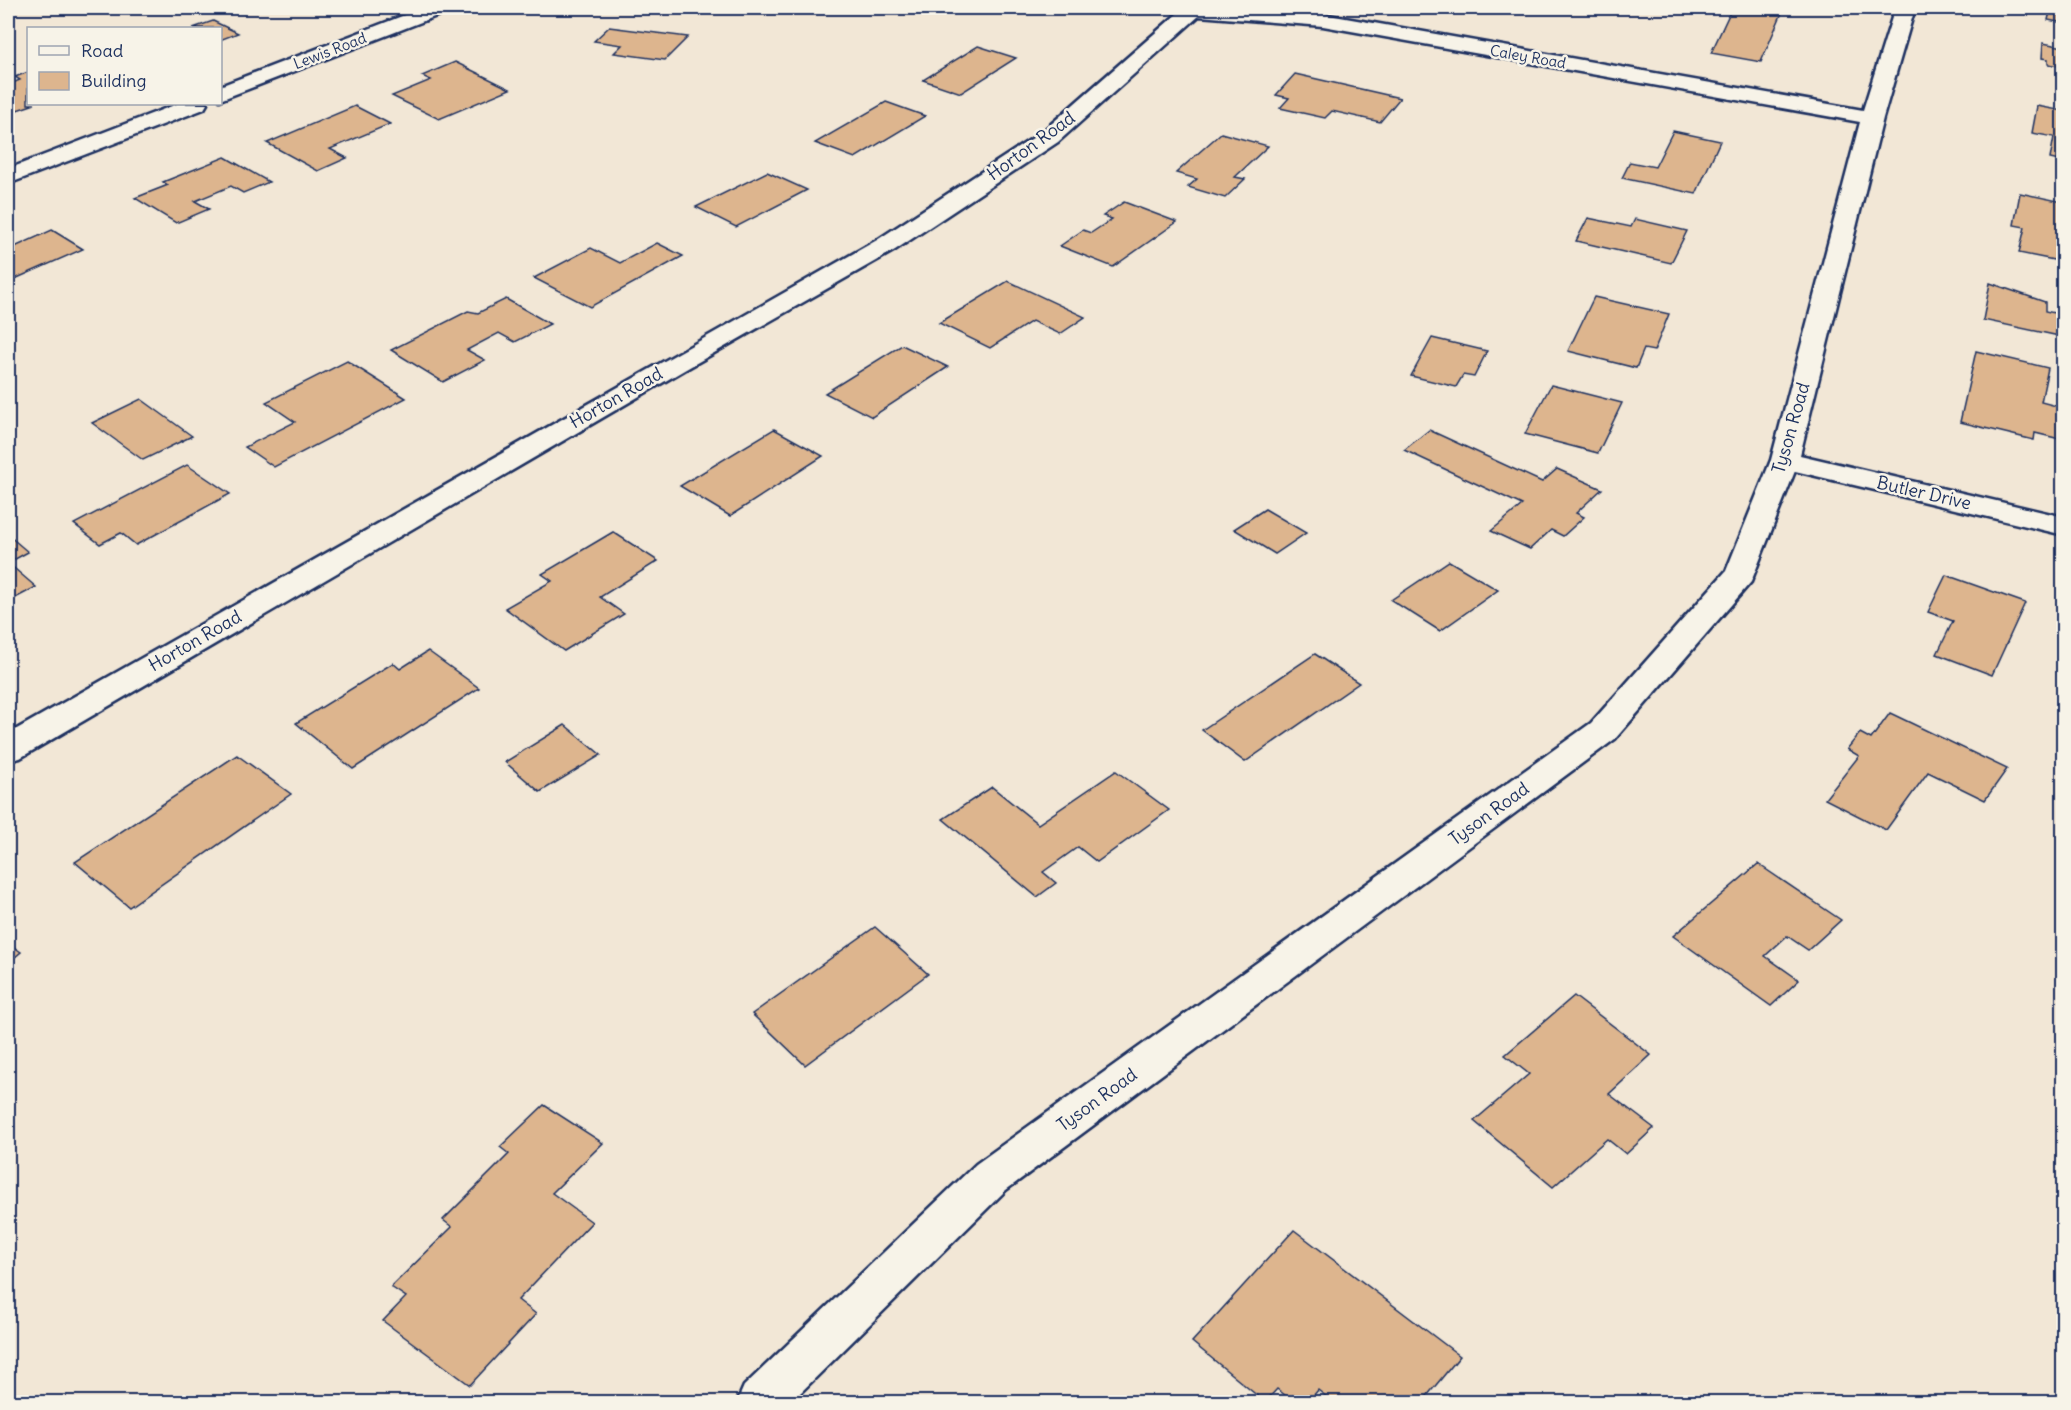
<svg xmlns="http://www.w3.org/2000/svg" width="2071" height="1410" font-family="Delius,sans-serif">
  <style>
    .building { fill: #ddb58e; stroke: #1b2f5e; stroke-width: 1.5 }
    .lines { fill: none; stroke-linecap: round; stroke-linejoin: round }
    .street-casing { stroke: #1b2f5e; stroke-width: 5 }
    .street { fill: #f7f3e8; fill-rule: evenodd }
    .labels { text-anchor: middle; stroke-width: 5; stroke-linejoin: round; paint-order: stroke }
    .far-street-label { font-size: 15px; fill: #1b2f5e; stroke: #f7f3e8 }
    .street-label { font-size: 18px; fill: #1b2f5e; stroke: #f7f3e8 }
  </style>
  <rect width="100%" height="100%" fill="#f2e7d6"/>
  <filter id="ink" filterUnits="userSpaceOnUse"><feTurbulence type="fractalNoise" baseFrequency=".0167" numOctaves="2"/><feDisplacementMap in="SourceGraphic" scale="12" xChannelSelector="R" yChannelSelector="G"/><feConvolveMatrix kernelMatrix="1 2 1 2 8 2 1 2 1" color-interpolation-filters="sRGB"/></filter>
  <g filter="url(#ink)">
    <!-- building -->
    <g class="building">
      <polygon points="1732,8 1784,8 1761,62 1711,53"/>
      <polygon points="2051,8 2064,8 2064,23 2048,20"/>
      <polygon points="213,21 238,33 220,40 220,28 193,28"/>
      <polygon points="609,27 688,37 665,60 614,53 622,45 594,41"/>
      <polygon points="2043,43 2064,47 2064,67 2048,64 2048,59 2042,58"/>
      <polygon points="978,46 1016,58 961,93 923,80"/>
      <polygon points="455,62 510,89 439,119 392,96 431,80 422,76"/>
      <polygon points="28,72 28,104 35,104 8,113 8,85 20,80 15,77"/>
      <polygon points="1295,74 1400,98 1380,122 1332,111 1325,118 1280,108 1289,98 1276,95"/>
      <polygon points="886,102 925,116 855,158 815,143"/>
      <polygon points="355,106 390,124 330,149 347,158 318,171 267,143"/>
      <polygon points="2037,106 2064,111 2064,162 2050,159 2054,137 2032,133"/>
      <polygon points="1673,131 1720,141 1696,194 1622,178 1630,162 1655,167"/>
      <polygon points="1221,133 1268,146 1235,177 1245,179 1225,198 1188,187 1197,179 1176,173"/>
      <polygon points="225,157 269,182 243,193 231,186 195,201 209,209 176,223 135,198 168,185 163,182"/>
      <polygon points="767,172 807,190 736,227 696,207"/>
      <polygon points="2020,193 2063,202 2064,262 2019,253 2025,227 2014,225"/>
      <polygon points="1124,202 1177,222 1113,267 1060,246 1083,230 1091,233 1112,219 1103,216"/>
      <polygon points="1588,218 1631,227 1635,219 1687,231 1671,263 1576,241"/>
      <polygon points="52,230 83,249 8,282 8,250"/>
      <polygon points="657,243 683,256 590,307 534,278 591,248 620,263"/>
      <polygon points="1008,281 1085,317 1060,334 1032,321 990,348 939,323"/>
      <polygon points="1990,283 2045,302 2045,311 2064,315 2064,337 1983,320"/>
      <polygon points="1594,297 1669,314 1654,351 1644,349 1636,368 1568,351"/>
      <polygon points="506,299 550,324 515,342 499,333 467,350 485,360 443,382 391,350 468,311 478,313"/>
      <polygon points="1432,338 1487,351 1474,377 1463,375 1456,387 1411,376"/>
      <polygon points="902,345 948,367 872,417 825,393"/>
      <polygon points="1976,351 2048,368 2041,402 2064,408 2064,440 2035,433 2034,440 1960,422"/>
      <polygon points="347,361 406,398 274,467 245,447 295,422 266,402"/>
      <polygon points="1551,385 1622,403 1598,453 1525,434"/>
      <polygon points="141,399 192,436 143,460 92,423"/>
      <polygon points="774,429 823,456 730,516 680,486"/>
      <polygon points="1429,430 1542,482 1557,469 1602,489 1576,513 1584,517 1563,536 1551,530 1530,549 1491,531 1522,505 1404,450"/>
      <polygon points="187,465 230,494 136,545 121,533 100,544 74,524"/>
      <polygon points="1265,509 1306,533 1275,554 1234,529"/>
      <polygon points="613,532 658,561 600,597 624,614 564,651 505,608 552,581 542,574"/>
      <polygon points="8,535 28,552 8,563"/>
      <polygon points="1449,561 1498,590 1440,631 1391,600"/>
      <polygon points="8,563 36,587 8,602"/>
      <polygon points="1946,575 2025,603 1992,675 1937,654 1953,621 1928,612"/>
      <polygon points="428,651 479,688 353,769 296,723 393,663 400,669"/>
      <polygon points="1315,654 1359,683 1245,762 1202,730"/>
      <polygon points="1890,713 2007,769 1985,800 1928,772 1886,830 1825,799 1859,756 1847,749 1860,733 1871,739"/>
      <polygon points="565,725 601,755 540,792 505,762"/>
      <polygon points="237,755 291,794 129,907 75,862"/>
      <polygon points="1116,771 1169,810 1097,862 1078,847 1043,872 1056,883 1037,897 943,819 992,787 1038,824"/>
      <polygon points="1758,864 1841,920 1808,950 1787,936 1765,956 1799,980 1771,1006 1673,936"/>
      <polygon points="875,927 928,974 805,1065 752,1014"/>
      <polygon points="8,943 21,952 8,963"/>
      <polygon points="1574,996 1651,1055 1609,1094 1654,1128 1626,1154 1607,1139 1553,1187 1474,1121 1529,1074 1505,1055"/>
      <polygon points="544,1105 603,1143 552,1193 592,1222 518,1300 536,1314 470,1385 383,1321 406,1297 391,1287 452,1227 443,1220 509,1154 500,1147"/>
      <polygon points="1294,1230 1460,1356 1422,1402 1333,1402 1318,1390 1308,1402 1294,1402 1277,1389 1265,1402 1192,1342"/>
    </g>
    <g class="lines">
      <defs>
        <g id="street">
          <polygon points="423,8 450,8 447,12 220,100 220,86"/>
          <polygon points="1172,8 1247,8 1323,14 1863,110 1895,8 1915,8 1883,118 1800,455 2064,517 2064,535 1795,471 1751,582 1615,739 1006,1190 791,1402 737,1402 744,1386 976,1164 1591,723 1726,571 1771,460 1860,122 1323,26 1199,16 1058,142 895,250 686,369 20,758 8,761 8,734 877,240 1042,132 1178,13"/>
          <polygon points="177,104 207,104 204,109 8,184 8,169"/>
        </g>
      </defs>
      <!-- street casing -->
      <use href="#street" class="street-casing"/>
      <!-- street -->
      <use href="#street" class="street"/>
    </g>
  </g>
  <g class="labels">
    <!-- far-street labels -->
    <g class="far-street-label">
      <text transform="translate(330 51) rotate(-21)" y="5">Lewis Road</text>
      <text transform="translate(1528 57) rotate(10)" y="5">Caley Road</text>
    </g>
    <!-- street labels -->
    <g class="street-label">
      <text transform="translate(1031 146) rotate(-36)" y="6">Horton Road</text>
      <text transform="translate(616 398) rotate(-30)" y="6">Horton Road</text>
      <text transform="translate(1791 428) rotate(-74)" y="6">Tyson Road</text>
      <text transform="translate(1924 493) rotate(13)" y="6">Butler Drive</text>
      <text transform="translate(195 641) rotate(-30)" y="6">Horton Road</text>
      <text transform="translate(1489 814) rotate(-36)" y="6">Tyson Road</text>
      <text transform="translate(1097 1100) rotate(-36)" y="6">Tyson Road</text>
    </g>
  </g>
  <!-- margin -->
  <rect width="2071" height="1410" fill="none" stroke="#f7f3e8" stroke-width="30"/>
  <rect x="15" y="15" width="2041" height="1380" fill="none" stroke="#1b2f5e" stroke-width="2" filter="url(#ink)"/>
  <!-- legend -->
  <rect x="27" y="27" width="195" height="78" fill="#f7f3e8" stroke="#9fa5b1" stroke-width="1.5"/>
  <rect x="39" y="46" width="30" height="9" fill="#f7f3e8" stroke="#9fa5b1" stroke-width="1.5"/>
  <text x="81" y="57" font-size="18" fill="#1b2f5e">Road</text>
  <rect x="39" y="72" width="30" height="18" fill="#ddb58e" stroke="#9fa5b1" stroke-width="1.5"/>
  <text x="81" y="87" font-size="18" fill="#1b2f5e">Building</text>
</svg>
